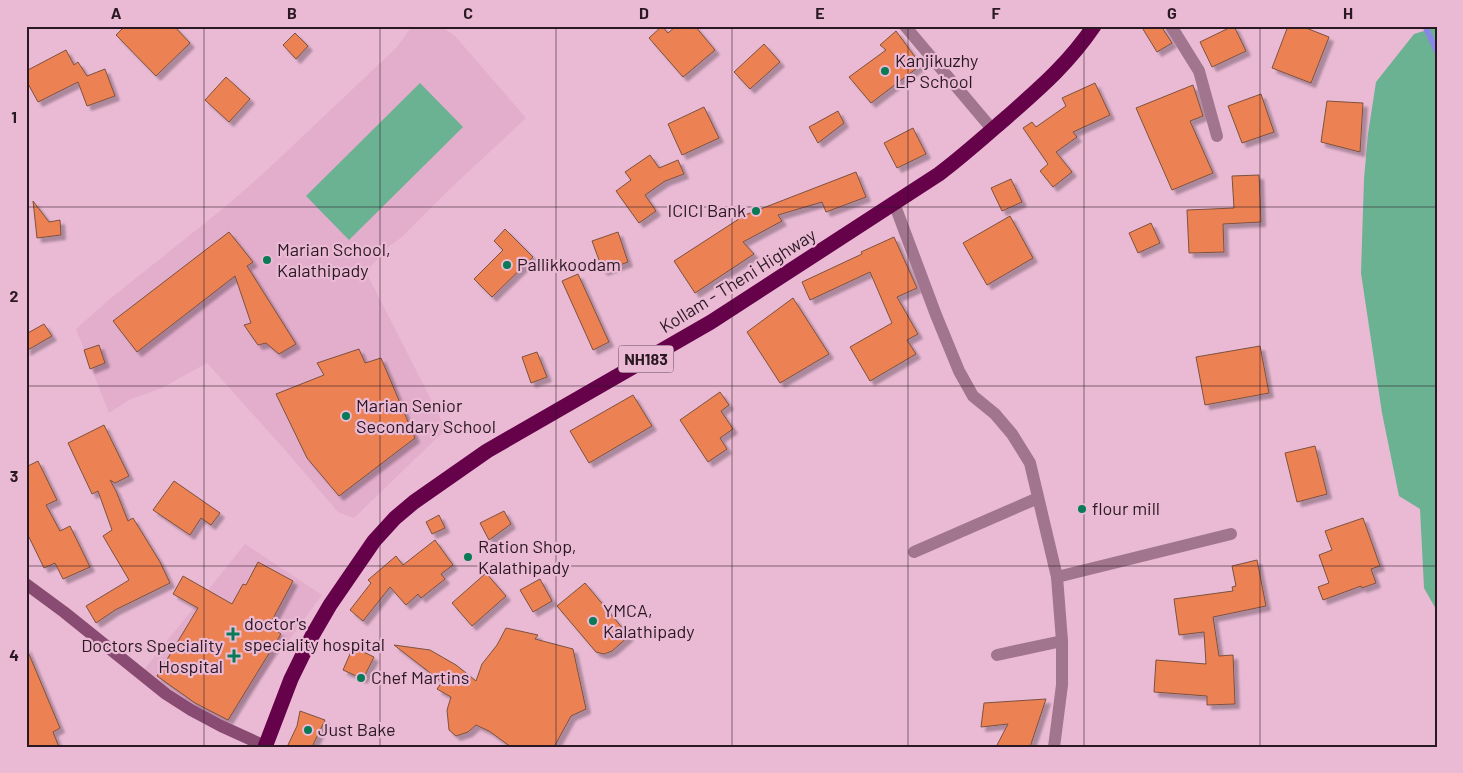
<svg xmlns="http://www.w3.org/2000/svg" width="1463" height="773" font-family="Barlow,sans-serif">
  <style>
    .built { fill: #e3adcc }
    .green { fill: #6ab292 }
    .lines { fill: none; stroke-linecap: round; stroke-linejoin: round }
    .stream { stroke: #8a85e8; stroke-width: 5.5 }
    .building { fill: #ec8253; stroke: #7c513e; filter: url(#shadow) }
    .street { stroke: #a1758e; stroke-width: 12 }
    .secondary { stroke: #894b71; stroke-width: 12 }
    .highway { stroke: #65024a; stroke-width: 15 }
    .grid { fill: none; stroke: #2a1822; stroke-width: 1; stroke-opacity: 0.55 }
    .poi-dot { fill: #087b56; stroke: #eabad5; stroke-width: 2 }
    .labels { text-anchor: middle; stroke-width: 4.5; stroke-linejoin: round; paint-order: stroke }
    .shield { fill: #eabad5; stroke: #644958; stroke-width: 1 }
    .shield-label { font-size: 16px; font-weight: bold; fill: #2a1822 }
    .poi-label { font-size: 18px; fill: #2a1822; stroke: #eabad5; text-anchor: start }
    .street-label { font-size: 18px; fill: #2a1822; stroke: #eabad5 }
    .neatline { fill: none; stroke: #2a1822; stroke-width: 2 }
    .grid-label { font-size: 16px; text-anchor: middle; font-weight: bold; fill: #2a1822 }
  </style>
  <defs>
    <filter id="shadow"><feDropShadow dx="4.5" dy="4.5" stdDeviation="1" flood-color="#0004"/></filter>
  </defs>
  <rect width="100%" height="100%" fill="#eabad5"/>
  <!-- built -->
  <g class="built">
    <polygon points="412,26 441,26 455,36 526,118 450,189 402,237 387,248 366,272 446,429 354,518 338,512 285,450 207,363 162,388 131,399 109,413 76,329 111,298 225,207 266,171 397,47"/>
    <polygon points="245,544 322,595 221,733 142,672"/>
  </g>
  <!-- green -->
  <g class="green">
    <polygon points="1437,27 1437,611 1424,588 1420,509 1399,496 1382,413 1361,273 1364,179 1368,134 1376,82 1414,34"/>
    <polygon points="420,83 463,127 349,240 306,196"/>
  </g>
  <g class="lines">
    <!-- stream -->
    <polyline class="stream" points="1425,26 1437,52"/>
  </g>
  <!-- building -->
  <g class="building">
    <polygon points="125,26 174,26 190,43 156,76 116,35"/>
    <polygon points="662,26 668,33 676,26 695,26 715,50 683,77 649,38"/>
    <polygon points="1141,26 1161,26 1172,43 1157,52"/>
    <polygon points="1233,26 1234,26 1246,51 1212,67 1200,42"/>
    <polygon points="1288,26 1301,26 1329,37 1311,83 1272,68"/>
    <polygon points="896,31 921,65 871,103 849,77 886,50 880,45"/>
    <polygon points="295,33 308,46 296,59 283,45"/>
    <polygon points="764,44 780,62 750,89 734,72"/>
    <polygon points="66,50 74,65 78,62 87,76 105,69 115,96 87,106 78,82 38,102 26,80 26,71"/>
    <polygon points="226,77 250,99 229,122 205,100"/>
    <polygon points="1095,83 1110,115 1073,132 1077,137 1056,152 1072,172 1053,187 1040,171 1048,164 1023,128 1032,122 1036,127 1066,106 1062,98"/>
    <polygon points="1193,85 1203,116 1190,121 1213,173 1172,190 1136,108"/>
    <polygon points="1261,94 1274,132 1242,143 1228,106"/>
    <polygon points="1327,101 1363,103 1360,152 1321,142"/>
    <polygon points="704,107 719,138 682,155 668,124"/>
    <polygon points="838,111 844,123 818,143 809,127"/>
    <polygon points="913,128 926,154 897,168 884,143"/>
    <polygon points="650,155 659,168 678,160 684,174 665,181 645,195 656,211 639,223 616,191 631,180 625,172"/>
    <polygon points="856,172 866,197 826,212 822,202 778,215 782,221 743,242 754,254 695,293 674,261 745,215"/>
    <polygon points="1259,175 1261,222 1223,224 1224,252 1189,253 1187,210 1234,208 1232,176"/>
    <polygon points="1011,179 1022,202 1002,211 991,188"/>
    <polygon points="33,201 49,222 60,220 61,235 37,238"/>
    <polygon points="1010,216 1033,258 987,285 963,243"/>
    <polygon points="1151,223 1160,243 1138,253 1129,233"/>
    <polygon points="505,229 533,257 492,297 474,279 503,250 494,241"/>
    <polygon points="229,232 253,262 247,266 296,344 279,354 266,343 258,345 244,325 251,323 235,276 137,352 113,321"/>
    <polygon points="618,232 628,262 603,271 592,241"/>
    <polygon points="894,237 917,288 897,297 918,334 907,340 916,354 870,381 850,347 892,323 870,272 810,300 802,282 862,254 861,252"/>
    <polygon points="578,274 609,342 593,350 562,281"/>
    <polygon points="793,298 829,354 780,383 747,332"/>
    <polygon points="44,324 52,336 26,351 26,334"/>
    <polygon points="99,345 105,363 90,369 84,350"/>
    <polygon points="1260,346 1269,393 1205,405 1196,357"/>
    <polygon points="359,349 365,363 381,358 415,438 339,496 307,458 276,394 324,375 317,363"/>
    <polygon points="537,352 547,377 531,383 522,357"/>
    <polygon points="720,392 729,405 721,411 733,429 720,438 727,449 708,462 680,420"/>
    <polygon points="633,395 652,426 589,463 570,431"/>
    <polygon points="104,425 129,476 115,483 110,480 116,491 128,521 133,518 160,562 170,583 115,610 96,623 86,606 129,580 103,536 112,530 98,491 92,494 68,443"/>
    <polygon points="1315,446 1327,494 1297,502 1285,453"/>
    <polygon points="38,461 57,500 46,505 60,531 70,526 90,567 63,579 55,563 44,568 26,531 26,467"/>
    <polygon points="174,481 220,513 211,525 201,518 190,535 153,510"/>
    <polygon points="504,511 511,524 489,540 480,523"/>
    <polygon points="439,515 445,528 432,534 426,522"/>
    <polygon points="1363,518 1380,566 1371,569 1376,583 1362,588 1361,586 1323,600 1318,587 1329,583 1319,555 1332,550 1325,531"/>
    <polygon points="435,540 453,565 441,574 445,579 421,598 418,594 406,605 390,587 363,621 350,610 371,583 368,580 396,556 403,565"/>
    <polygon points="1257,560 1266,606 1213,617 1219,656 1233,655 1235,704 1207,705 1207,696 1154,692 1156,660 1206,664 1204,632 1179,635 1174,599 1233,591 1232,587 1236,586 1232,566"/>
    <polygon points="258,562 293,581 269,626 281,634 228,720 195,703 157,676 198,608 173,594 183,576 232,604 243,584 246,585"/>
    <polygon points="486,573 506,596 472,626 452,603"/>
    <polygon points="540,579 552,601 533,612 520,590"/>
    <polygon points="585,583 629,636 612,651 604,654 596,652 557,606"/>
    <polygon points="506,628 538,635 535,639 573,649 586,709 571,716 554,747 511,747 489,731 476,725 468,732 456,736 449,730 447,710 451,697 437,689 442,682 394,645 430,650 456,665 476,681 482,664 497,645"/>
    <polygon points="26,647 60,728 53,732 59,747 26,747"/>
    <polygon points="353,647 374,657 363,679 343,670"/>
    <polygon points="1046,699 1030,747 996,747 1008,724 981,727 984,703"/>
    <polygon points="300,711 325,720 312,747 287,747 297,726"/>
  </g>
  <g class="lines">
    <!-- street -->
    <g class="street">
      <polyline points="905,26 992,129"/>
      <polyline points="1171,26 1199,71 1217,136"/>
      <polyline points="894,203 936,315 959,371 973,396 995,414 1012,434 1030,463 1057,577 1062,641 1062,685 1054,747"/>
      <polyline points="914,552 1038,498"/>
      <polyline points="1057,577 1231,534"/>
      <polyline points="997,655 1062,641"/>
    </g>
    <!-- secondary -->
    <polyline class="secondary" points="26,584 64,612 166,694 191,710 221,726 265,746"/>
    <!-- highway -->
    <path class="highway" d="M265,747l26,-68 21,-43 18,-31 44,-64 21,-23 19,-16 73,-51 224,-129 228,-148c24,-18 45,-37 68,-57 34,-30 61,-53 87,-91"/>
  </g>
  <!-- grid -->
  <path class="grid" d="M204,26v721M380,26v721M556,26v721M732,26v721M908,26v721M1084,26v721M1260,26v721M26,207h1411M26,386h1411M26,566h1411"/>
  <!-- markers -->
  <g class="poi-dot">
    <circle cx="885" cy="71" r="5"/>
    <circle cx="756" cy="211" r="5"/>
    <circle cx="267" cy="260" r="5"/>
    <circle cx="507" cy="265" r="5"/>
    <circle cx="346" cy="416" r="5"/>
    <circle cx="1082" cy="509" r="5"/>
    <circle cx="468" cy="557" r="5"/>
    <circle cx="593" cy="621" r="5"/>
    <path d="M230.5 626.5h5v5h5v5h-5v5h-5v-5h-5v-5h5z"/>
    <path d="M231.5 648.5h5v5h5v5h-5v5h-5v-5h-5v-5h5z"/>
    <circle cx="361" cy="678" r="5"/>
    <circle cx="308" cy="730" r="5"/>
  </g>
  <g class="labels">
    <!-- shield labels -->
    <rect class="shield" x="618.5" y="345.5" width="55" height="27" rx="4"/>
    <g class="shield-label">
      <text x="646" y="365">NH183</text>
    </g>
    <!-- poi labels -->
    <g class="poi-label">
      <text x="895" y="67">Kanjikuzhy<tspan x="895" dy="21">LP School</tspan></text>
      <text x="746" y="217" text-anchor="end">ICICI Bank</text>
      <text x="277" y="256">Marian School,<tspan x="277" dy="21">Kalathipady</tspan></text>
      <text x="517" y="271">Pallikkoodam</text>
      <text x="356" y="412">Marian Senior<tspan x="356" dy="21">Secondary School</tspan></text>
      <text x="1092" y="515">flour mill</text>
      <text x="478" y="553">Ration Shop,<tspan x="478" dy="21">Kalathipady</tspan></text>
      <text x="603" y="617">YMCA,<tspan x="603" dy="21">Kalathipady</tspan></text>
      <text x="244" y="630">doctor's<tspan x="244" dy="21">speciality hospital</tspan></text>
      <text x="223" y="652" text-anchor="end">Doctors Speciality<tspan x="223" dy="21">Hospital</tspan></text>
      <text x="371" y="684">Chef Martins</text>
      <text x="318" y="736">Just Bake</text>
    </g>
    <!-- street labels -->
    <g class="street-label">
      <text transform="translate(738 281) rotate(-32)" y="6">Kollam - Theni Highway</text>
    </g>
  </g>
  <!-- border -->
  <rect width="1463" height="773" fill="none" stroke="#eabad5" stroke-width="55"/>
  <rect x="28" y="28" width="1408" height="718" class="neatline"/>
  <g class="grid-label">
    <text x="116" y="19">A</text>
    <text x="292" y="19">B</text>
    <text x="468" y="19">C</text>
    <text x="644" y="19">D</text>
    <text x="820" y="19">E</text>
    <text x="996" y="19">F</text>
    <text x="1172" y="19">G</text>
    <text x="1348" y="19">H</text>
    <text x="14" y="123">1</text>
    <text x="14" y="302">2</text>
    <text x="14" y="482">3</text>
    <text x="14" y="661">4</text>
  </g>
</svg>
